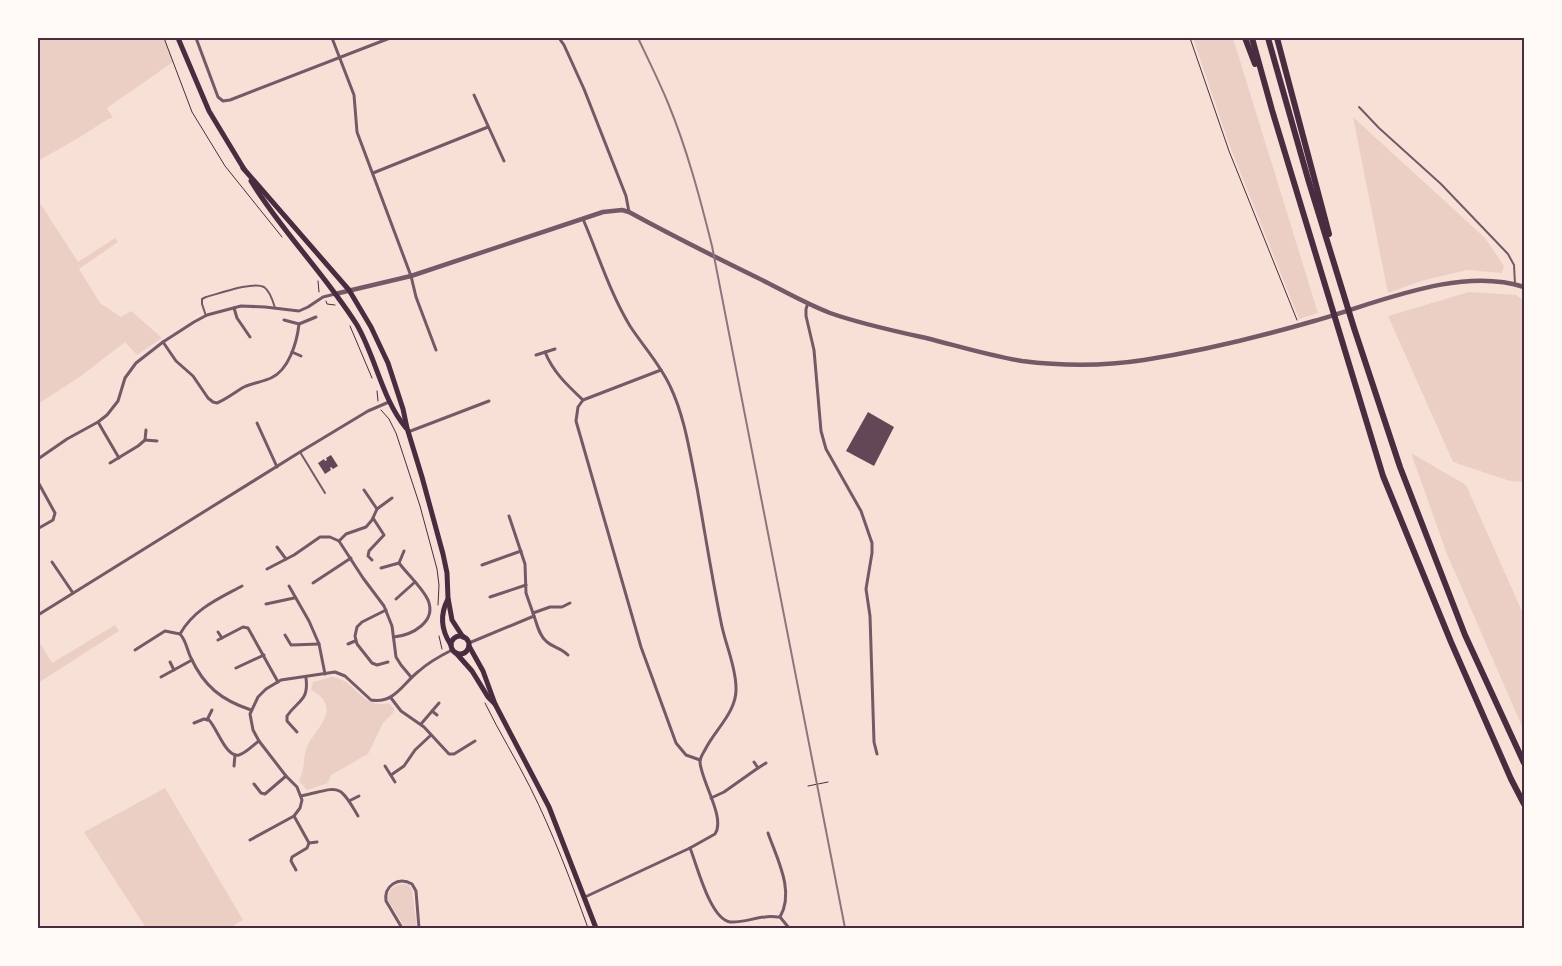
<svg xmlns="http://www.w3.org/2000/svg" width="1562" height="966" font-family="Montserrat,sans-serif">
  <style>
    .green { fill: #ebcfc5 }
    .building { fill: #644757 }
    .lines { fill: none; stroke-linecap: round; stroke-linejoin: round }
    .path { stroke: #4a2c40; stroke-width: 1 }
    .service { stroke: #755966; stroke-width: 2 }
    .minor { stroke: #755966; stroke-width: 3 }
    .tertiary { stroke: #755966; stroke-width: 4.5 }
    .primary { stroke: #4a2c40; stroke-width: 5 }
    .motorway { stroke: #4a2c40; stroke-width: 6 }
    .rail { stroke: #8f747c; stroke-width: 2 }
    .neatline { fill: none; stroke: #4a2c40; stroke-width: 2 }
  </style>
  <rect width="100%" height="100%" fill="#f7e1d7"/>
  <!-- green -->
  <g class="green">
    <polygon points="38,38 164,38 173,62 107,108 113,118 108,119 80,137 38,161"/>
    <polygon points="1193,38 1233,38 1318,313 1299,319 1229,144"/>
    <polygon points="1353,117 1485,238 1504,266 1502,273 1467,270 1421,281 1388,293"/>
    <polygon points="38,200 78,262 115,238 118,242 79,269 100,303 121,317 131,311 162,338 137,355 125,342 81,376 38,404"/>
    <polygon points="1469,292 1516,295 1524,301 1524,482 1510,481 1453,462 1388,316"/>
    <polygon points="1411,453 1466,485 1524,616 1524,731 1447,554"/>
    <polygon points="115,625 119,631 38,683 38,640 52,663"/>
    <path d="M332,677c25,3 29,33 57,26l5,6 -1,4 -10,10 -15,31 -37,21 -3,8 -21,7 -8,-9c7,-14 3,-22 8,-34 6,-15 28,-31 16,-48 -4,-4 -7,-7 -12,-9l2,-8z"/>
    <polygon points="165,788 243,920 229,928 146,928 84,832"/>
    <path d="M404,884l5,1 3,5 5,38h-12l-17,-28c-1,-10 7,-16 16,-16z"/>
  </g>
  <!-- building -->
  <g class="building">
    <polygon points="868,412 894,427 874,466 846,451"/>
    <polygon points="331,455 338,466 333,469 331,467 330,468 331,470 325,474 318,463 324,459 325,461 327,460 326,458"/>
  </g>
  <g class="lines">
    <!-- path -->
    <g class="path">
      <polyline points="164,38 192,112 225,166 282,237"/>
      <polyline points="1190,38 1229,151 1297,320"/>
      <polyline points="318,281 319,292"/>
      <polyline points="326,301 327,304 335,305"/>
      <polyline points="350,326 372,378"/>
      <polyline points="377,391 378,401"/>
      <polyline points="381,410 389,419 396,433 420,506 437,569 439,585 438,605"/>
      <polyline points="439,636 442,649"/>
      <path d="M485,703c14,29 31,56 45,84 23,46 41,94 58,141"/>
      <polyline points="808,786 828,782"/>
    </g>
    <!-- service -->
    <g class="service">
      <polyline points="1359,107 1379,128 1441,184 1508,254 1514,265 1515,284"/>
      <path d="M206,316l-4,-12v-5l4,-2c12,-3 47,-16 58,-10 6,4 9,14 11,21"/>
      <polyline points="300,452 325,493"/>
    </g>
    <!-- minor -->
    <g class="minor">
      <polyline points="196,38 218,97 223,101 230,100 390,38"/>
      <polyline points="332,38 354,95 357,132 411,276 416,297 436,350"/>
      <polyline points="559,38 564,45 584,89 626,196 629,212"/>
      <polyline points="474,95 504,161"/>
      <polyline points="373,173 488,127"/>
      <path d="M583,219c15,35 27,74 47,107 13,20 30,38 40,60 15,31 20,68 27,102 8,45 15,90 24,134 4,22 15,44 15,66 1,23 -20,41 -30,60 -2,4 -6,9 -6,14 1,19 26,56 15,72l-25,14 -105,49"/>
      <polyline points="808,303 806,309 806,316 814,350 821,431 826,449 861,511 872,543 872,553 866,589 870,616 874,742 877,754"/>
      <polyline points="234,308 237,318 250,337"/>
      <polyline points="284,320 299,324 316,317"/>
      <path d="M163,342l13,19 17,15 15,22 5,4 4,1c10,-4 18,-11 27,-16 9,-4 18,-5 27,-9 18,-8 26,-36 28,-54"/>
      <polyline points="292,352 301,356"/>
      <path d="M545,352c8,20 22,33 38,48l-5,7 -2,14 65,226 35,96 10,12 14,5"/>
      <polyline points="536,355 555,349"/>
      <polyline points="583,400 661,370"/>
      <polyline points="98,422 119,458"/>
      <polyline points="257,423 277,467"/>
      <polyline points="146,430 145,440 157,441"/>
      <polyline points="408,432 489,401"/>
      <polyline points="38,459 67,439 98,422 107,415 118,401 125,378 136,363 163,342 194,322 207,315 241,306 265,307 299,311 308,307 323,297 335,294"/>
      <polyline points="110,463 138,446 145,440"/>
      <polyline points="38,482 55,513 53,520 39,528"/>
      <polyline points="364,490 377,509"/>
      <polyline points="339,541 346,534 366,527 372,520 377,509 392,498"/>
      <polyline points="277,547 286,559"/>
      <polyline points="372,560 368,556 369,551 384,535 373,518"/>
      <polyline points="52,562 73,593"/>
      <polyline points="482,565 521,551"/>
      <polyline points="381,568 399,563 404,551"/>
      <polyline points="267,569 294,555 320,537 330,537 339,541 363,578 384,606 392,626 396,657 401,665 411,677"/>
      <polyline points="313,583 351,558"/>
      <polyline points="289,586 309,621 319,644 325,674"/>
      <polyline points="490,597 526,585"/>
      <polyline points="396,599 415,582"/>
      <polyline points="266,604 294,598"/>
      <polyline points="386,610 362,622 357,627 355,636 357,644 372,663 377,665 388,662"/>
      <polyline points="533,613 550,607 562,607 570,603"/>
      <polyline points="38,615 300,452 368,411 389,402"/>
      <path d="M534,616c3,8 5,20 13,26 7,6 13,5 21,13"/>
      <polyline points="218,632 222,638"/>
      <path d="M180,634c14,-25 38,-35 62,-48"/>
      <polyline points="285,635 291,645 319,644"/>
      <path d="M394,637c18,-2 43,-15 34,-37 -6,-13 -20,-25 -29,-37"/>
      <polyline points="218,640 243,627 248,628 278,682"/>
      <polyline points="469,643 534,616 526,593 525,564 509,516"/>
      <polyline points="348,644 355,641"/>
      <path d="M135,650l30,-19 15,3c6,6 7,16 11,24 13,28 30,42 60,52"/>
      <polyline points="170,662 174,670"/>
      <polyline points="236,668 264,655"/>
      <polyline points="161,677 192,660"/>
      <polyline points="391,698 401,711 424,727 449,754 454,754 475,741"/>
      <polyline points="432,711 437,715"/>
      <polyline points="207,720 212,710"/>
      <path d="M194,723l10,-4 5,1c8,8 17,38 30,35 7,-2 14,-10 20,-14"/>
      <polyline points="421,724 439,703"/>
      <path d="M297,732l-10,-11v-5c11,-16 22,-15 19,-38"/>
      <polyline points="234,766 235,755"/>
      <polyline points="385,766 395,782"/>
      <polyline points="758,768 766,763"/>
      <polyline points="391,775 404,766 415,750 431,735"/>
      <polyline points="254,784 261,793 265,794 286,776"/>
      <path d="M301,796c38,-8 37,-15 57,20"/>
      <polyline points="711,798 724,792 758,768 754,762"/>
      <polyline points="349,801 359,796"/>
      <polyline points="294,816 309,843 307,848 292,857 291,861 296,870"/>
      <path d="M768,833c9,26 27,58 12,84"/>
      <path d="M250,840l44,-24 6,-8 2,-8 -5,-13 -11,-11 -27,-35 -6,-11 -3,-16 8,-17 8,-8 15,-9 54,-8 10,4 26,24c24,4 32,-17 48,-29 10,-9 21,-15 33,-21"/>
      <polyline points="309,843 317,842"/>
      <path d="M690,848c7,17 20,71 40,74 11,1 24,-4 35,-5 5,-1 10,0 15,0l9,11"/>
      <path d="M402,928l-16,-27c-2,-15 12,-25 26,-17l4,7 3,37"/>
    </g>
    <!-- tertiary -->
    <path class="tertiary" d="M335,294l76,-18 192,-64 19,-2 7,2c42,23 86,45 129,66 24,12 48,26 72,35 31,11 64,18 96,25 32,8 64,18 96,23 40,5 83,5 122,-1 58,-9 115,-23 170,-39 64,-18 145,-55 210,-34"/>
    <!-- primary -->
    <g class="primary">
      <polyline points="178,38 209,111 244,169"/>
      <polyline points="243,168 349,290 371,327 388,363 403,409 407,428 422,477 443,554 447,573 448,598 452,620 463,637"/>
      <path d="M251,181c31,51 74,93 106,144 19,33 25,74 49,103"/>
      <path d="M448,599c-8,15 -7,31 3,46"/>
      <circle cx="460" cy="645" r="9"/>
      <polyline points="469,646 483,671 495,704 549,807 596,928"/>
      <polyline points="456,653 472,671 488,697 495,704"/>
    </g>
    <!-- motorway -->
    <g class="motorway">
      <polyline points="1245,38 1255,64"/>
      <polyline points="1252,38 1272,110 1383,476 1451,642 1511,779 1524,804"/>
      <polyline points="1268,38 1308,179 1354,328 1400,467 1465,635 1524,763"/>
      <polyline points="1277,38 1329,234"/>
    </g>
    <!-- rail -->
    <path class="rail" d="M638,38c10,21 21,43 30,65 19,46 32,95 44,143l133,682"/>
  </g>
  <!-- border -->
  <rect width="1562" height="966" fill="none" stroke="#fffaf5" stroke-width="78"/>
  <rect x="39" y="39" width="1484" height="888" class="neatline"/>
</svg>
